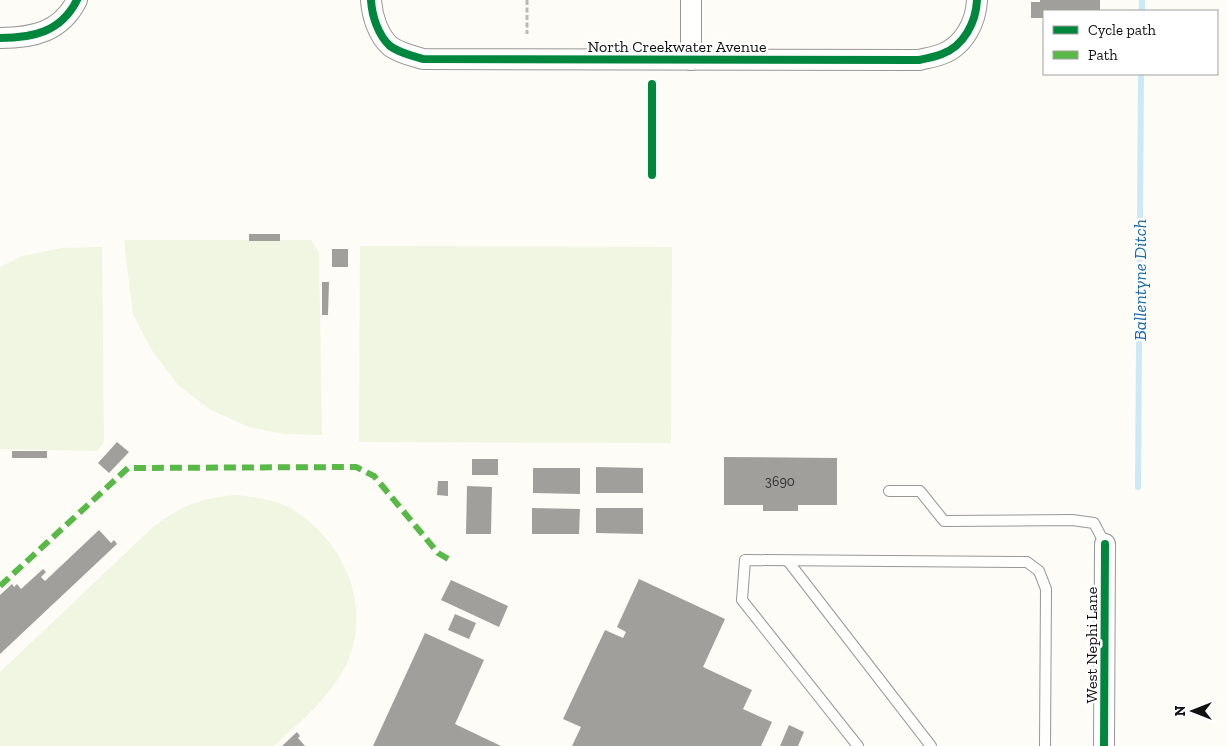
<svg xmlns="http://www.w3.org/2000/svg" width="1228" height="746" font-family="'Zilla Slab',serif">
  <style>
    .pitch { fill: #f0f6e1 }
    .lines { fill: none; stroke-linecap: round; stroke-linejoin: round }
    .stream { stroke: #cde8f7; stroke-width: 6 }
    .building { fill: #a19f9c }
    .lane-casing { stroke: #979795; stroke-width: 12 }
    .street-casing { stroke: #979795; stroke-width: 22 }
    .path { stroke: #b9b9b8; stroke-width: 3; stroke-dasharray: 5 2.5; stroke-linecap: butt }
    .lane { stroke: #fffffe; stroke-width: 10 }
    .street { stroke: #fffffe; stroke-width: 20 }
    .quiet { stroke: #58b947; stroke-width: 6; stroke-dasharray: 12 6; stroke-linecap: butt }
    .cycleway-casing { stroke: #fff; stroke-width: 11 }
    .cycleway { stroke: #00873e; stroke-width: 8 }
    .labels { text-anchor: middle; stroke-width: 5; stroke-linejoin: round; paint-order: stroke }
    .number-label { font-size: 14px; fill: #353434 }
    .street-label { font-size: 16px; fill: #111; stroke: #fff }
    .water-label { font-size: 18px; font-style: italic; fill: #1768a6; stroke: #fff }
  </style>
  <rect width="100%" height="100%" fill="#fdfcf7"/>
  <!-- pitch -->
  <g class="pitch">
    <polygon points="124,240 311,240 319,253 322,435 285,434 249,427 211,410 179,386 151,349 133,314"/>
    <polygon points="360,246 672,247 671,443 359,442"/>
    <polygon points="102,247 104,442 97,451 0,449 0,267 22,256 62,248"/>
    <path d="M238,495c16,2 33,4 48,11 57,30 89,101 59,161 -17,32 -45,55 -71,79h-274v-74l152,-144c30,-23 48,-30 86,-33z"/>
  </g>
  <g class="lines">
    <!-- stream -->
    <g class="stream">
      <polyline points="1142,11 1142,0"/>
      <polyline points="1138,487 1141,74"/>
    </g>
  </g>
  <!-- building -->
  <g class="building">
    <polygon points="1040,0 1100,0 1100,11 1044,11 1044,18 1031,18 1031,2 1040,2"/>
    <rect x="249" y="234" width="31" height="7"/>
    <rect x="332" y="249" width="16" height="18"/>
    <polygon points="322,282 329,282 328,315 322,315"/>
    <polygon points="117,442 129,452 109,473 98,463"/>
    <rect x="12" y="451" width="35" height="7"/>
    <polygon points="724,457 837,458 837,505 798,505 798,511 763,511 763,505 724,505"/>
    <rect x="472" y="459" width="26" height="16"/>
    <polygon points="596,467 643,468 643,493 596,493"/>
    <polygon points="533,468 580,468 580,494 533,493"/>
    <polygon points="438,481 448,481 448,496 437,495"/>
    <polygon points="467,486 492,487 491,534 466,534"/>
    <polygon points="532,508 580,509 579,534 532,534"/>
    <polygon points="596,508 643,508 643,534 596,533"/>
    <polygon points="99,530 111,543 114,540 117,544 0,654 0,595 12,584 14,587 17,584 21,589 43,569 46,572 41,577 45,581"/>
    <polygon points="639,579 725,619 703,667 752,690 743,709 772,722 761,746 572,746 581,727 563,719 605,630 623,638 626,632 617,627"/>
    <polygon points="451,580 508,606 499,627 441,600"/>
    <polygon points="455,614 476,623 469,639 448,630"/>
    <polygon points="425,633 484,660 455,724 501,746 373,746"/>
    <polygon points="789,725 804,732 798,746 780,746"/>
    <polygon points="297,732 300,736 298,738 305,746 282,746"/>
  </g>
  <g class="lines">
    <defs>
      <g id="lane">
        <polyline points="889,491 920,491 944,521 1072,520 1094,523 1105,544"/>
        <polyline points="788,561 931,746"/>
        <polyline points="858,746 742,600 745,560 1027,562 1039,571 1046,589 1045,746"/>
      </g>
      <g id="street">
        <path d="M371,0c1,16 7,35 19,46 9,7 23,10 33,13l496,1c8,-2 16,-3 23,-6 22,-8 34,-32 35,-54"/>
        <path d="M0,38c33,0 61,-6 77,-38"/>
        <polyline points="691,60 691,0"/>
        <polyline points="1104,746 1105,544"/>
      </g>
    </defs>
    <!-- lane casing -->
    <use href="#lane" class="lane-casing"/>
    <!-- street casing -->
    <use href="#street" class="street-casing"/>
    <!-- path -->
    <polyline class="path" points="527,0 527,34"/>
    <!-- lane -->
    <use href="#lane" class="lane"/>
    <!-- street -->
    <use href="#street" class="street"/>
    <!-- quiet -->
    <polyline class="quiet" points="0,586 128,468 356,467 374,476 438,553 450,560"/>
    <defs>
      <g id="cycleway">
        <path d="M371,0c1,16 7,35 19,46 9,7 23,10 33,13l496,1c8,-2 16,-3 23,-6 22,-8 34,-32 35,-54"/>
        <path d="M0,38c33,0 61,-6 77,-38"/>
        <polyline points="652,84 652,175"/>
        <polyline points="1104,746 1105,544"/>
      </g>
    </defs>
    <!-- cycleway casing -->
    <use href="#cycleway" class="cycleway-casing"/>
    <!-- cycleway -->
    <use href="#cycleway" class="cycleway"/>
  </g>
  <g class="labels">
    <!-- number labels -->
    <g class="number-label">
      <text x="780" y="486">3690</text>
    </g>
    <!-- street labels -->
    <g class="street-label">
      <text x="677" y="52">North Creekwater Avenue</text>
      <text transform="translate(1091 645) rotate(-90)" y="6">West Nephi Lane</text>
    </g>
    <!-- water labels -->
    <g class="water-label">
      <text transform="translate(1140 280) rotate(-90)" y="6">Ballentyne Ditch</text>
    </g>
  </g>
  <!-- legend -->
  <rect x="1043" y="10" width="175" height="65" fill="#ffffff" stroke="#a0a0a0"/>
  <rect x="1053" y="26" width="25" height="8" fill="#00873e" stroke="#a0a0a0"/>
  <text x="1088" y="35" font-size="15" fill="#111111">Cycle path</text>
  <rect x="1053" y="51" width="25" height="8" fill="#58b947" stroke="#a0a0a0"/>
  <text x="1088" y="60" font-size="15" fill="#111111">Path</text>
  <!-- north arrow -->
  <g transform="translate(1193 711) rotate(270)" stroke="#ffffff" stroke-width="4" paint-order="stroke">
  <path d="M0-4L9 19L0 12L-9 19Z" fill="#111111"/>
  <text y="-8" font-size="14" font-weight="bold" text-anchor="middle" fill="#111111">N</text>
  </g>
</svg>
